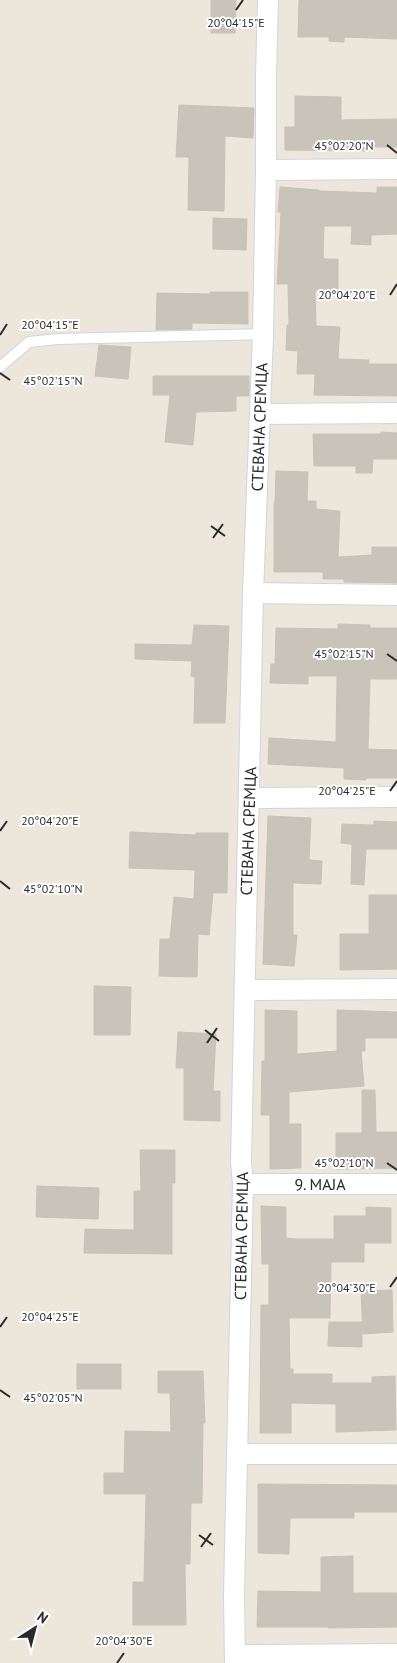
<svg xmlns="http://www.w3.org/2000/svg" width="397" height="1663" font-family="'PT Sans',sans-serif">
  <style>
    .building { fill: #c8c4ba; stroke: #c9c2b4 }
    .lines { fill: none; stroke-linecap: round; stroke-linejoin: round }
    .service-casing { stroke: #d0d4e4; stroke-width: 12 }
    .minor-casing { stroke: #d0d4e4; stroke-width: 22 }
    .service { stroke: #fff; stroke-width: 10 }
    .minor { stroke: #fff; stroke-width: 20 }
    .ticks { fill: none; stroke: #2a2a2a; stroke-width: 2 }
    .labels { text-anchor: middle; stroke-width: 4; stroke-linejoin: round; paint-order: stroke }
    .street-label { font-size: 16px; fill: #2a2a2a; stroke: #fff }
    .ticks-label { font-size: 12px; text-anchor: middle; fill: #2a2a2a; stroke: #fff; stroke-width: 4; stroke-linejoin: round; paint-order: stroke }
  </style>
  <rect width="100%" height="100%" fill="#ede6db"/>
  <!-- building -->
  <g class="building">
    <polygon points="211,0 236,0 235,33 211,33"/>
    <polygon points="299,0 397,0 397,39 344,37 344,42 329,41 329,37 298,37"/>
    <polygon points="295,96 341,97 341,120 397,119 397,147 374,147 374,151 285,150 285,127 295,127"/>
    <polygon points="179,105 254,108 253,138 225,136 224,211 188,210 189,157 176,157"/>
    <polygon points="280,187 319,190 319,191 377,193 377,187 397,187 397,234 371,235 371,245 351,244 352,226 324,226 323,259 338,259 338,291 315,291 316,326 340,327 338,359 369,360 369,364 397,364 397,396 314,395 315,374 297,374 298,351 286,350 287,325 289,325 288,284 277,284 281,212 278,212"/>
    <polygon points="213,218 247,219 246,250 213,249"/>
    <polygon points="210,292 248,292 248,324 192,323 192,329 156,330 157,293 210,294"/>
    <polygon points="99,345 131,347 128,379 95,376"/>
    <polygon points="153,376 249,376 249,396 236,396 236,411 196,412 193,445 165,442 170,395 153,395"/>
    <polygon points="381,432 397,433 397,459 373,459 372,473 356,473 356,466 314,466 313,434 381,434"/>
    <polygon points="276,471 308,472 307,501 316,501 316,509 340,511 338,557 372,555 372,547 397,547 397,583 344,582 344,579 323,579 323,572 274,572 274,502 275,502"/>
    <polygon points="338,624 370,625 370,628 397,628 397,679 370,679 368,749 397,750 397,778 366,778 366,780 344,779 344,768 268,764 269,738 336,742 337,676 308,676 308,684 270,683 271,664 275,664 276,628 338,629"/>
    <polygon points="194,625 229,626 225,723 194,723 195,677 191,676 192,661 135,659 135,644 192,645"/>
    <polygon points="268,816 311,818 309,860 322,861 321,884 293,883 293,935 297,935 294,966 263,964"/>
    <polygon points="374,821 397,822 397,849 366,849 364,885 351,884 352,844 341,843 342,824 374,825"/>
    <polygon points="130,832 196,835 196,833 228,833 227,893 213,893 209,935 198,934 197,977 159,976 160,939 170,939 174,897 194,899 195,870 129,868"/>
    <polygon points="369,895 397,895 397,969 340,970 340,934 369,934"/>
    <polygon points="94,986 131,987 130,1035 94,1035"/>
    <polygon points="265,1010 297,1011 297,1054 337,1051 337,1010 397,1012 397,1038 365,1038 365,1051 361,1051 364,1086 289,1092 289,1124 301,1124 301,1168 270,1169 270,1115 261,1115 262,1061 265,1061"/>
    <polygon points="178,1032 216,1034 213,1091 220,1091 220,1121 184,1120 184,1068 176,1068"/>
    <polygon points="362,1090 375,1090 376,1132 397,1132 397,1168 336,1169 336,1133 362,1133"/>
    <polygon points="140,1150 175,1150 175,1183 172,1183 172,1254 84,1253 85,1229 134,1230 134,1191 141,1191"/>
    <polygon points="37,1186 99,1188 98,1219 36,1217"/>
    <polygon points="261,1206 286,1207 286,1238 296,1239 334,1239 334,1216 366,1216 366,1207 391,1208 391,1243 364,1243 364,1262 331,1262 330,1318 289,1318 290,1369 293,1369 293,1374 332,1374 332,1383 372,1383 372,1377 395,1376 396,1430 336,1432 336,1404 291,1403 291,1433 260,1433 261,1305 269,1305 269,1264 262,1264"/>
    <polygon points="392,1290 393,1332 363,1334 361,1291"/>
    <polygon points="329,1322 362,1322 362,1347 328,1346"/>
    <rect x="77" y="1364" width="44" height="25"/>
    <polygon points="158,1371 203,1371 205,1423 203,1423 202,1503 191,1503 190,1564 185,1564 186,1625 133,1625 133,1582 144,1582 146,1494 104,1494 104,1473 124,1473 125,1431 171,1432 170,1393 158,1393"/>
    <polygon points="258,1484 397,1485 397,1512 354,1512 354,1518 290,1518 289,1554 258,1553"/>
    <polygon points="353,1556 353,1593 397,1593 397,1627 328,1628 328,1627 257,1627 258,1591 321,1592 321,1557"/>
  </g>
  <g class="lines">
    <defs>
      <polyline id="service" points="0,367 29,342 58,339 263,334"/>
      <g id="minor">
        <polyline points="266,170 397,169"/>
        <polyline points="260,414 397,413"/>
        <polyline points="253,593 397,595"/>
        <polyline points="250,798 397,797"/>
        <polyline points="245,990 397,989"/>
        <polyline points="243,1184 397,1184"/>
        <polyline points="237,1454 397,1454"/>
        <polyline points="236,1655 397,1654"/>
        <polyline points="235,1663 234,1595 243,1184 241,1162 253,593 263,334 266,170 266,76 268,0"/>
      </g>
    </defs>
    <!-- service casing -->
    <use href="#service" class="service-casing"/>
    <!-- minor casing -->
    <use href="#minor" class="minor-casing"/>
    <!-- service -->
    <use href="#service" class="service"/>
    <!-- minor -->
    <use href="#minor" class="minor"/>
  </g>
  <!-- ticks -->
  <path class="ticks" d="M236,10l7,-10M387,145l10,8M390,295l7,-11M0,335l7,-11M0,373l10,7M211,526l14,10M213,538l10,-14M387,654l10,7M390,791l7,-10M0,831l7,-10M0,881l10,8M205,1030l14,11M207,1043l10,-15M387,1163l10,7M390,1287l7,-10M0,1327l7,-10M0,1390l10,7M199,1535l14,10M201,1547l10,-14M117,1663l7,-10"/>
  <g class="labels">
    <!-- street labels -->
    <g class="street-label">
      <text transform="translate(259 427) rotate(-88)" y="6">СТЕВАНА СРЕМЦА</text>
      <text transform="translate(248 831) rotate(-88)" y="6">СТЕВАНА СРЕМЦА</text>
      <text x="320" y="1190">9. МАЈА</text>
      <text transform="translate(241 1236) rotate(-89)" y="6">СТЕВАНА СРЕМЦА</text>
    </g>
  </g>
  <g class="ticks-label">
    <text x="236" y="27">20°04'15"E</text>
    <text x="344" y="150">45°02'20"N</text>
    <text x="347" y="299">20°04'20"E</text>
    <text x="50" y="329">20°04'15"E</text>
    <text x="53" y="385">45°02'15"N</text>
    <text x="344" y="658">45°02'15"N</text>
    <text x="347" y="795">20°04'25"E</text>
    <text x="50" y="825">20°04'20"E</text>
    <text x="53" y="893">45°02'10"N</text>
    <text x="344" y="1167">45°02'10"N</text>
    <text x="347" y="1292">20°04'30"E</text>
    <text x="50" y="1321">20°04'25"E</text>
    <text x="53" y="1402">45°02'05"N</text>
    <text x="124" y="1645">20°04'30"E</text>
  </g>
  <!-- north arrow -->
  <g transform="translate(35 1628) rotate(36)" stroke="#ffffff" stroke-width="4" paint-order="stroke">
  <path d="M0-4L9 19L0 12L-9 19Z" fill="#2a2a2a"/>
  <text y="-8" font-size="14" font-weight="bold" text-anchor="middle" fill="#2a2a2a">N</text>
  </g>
</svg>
